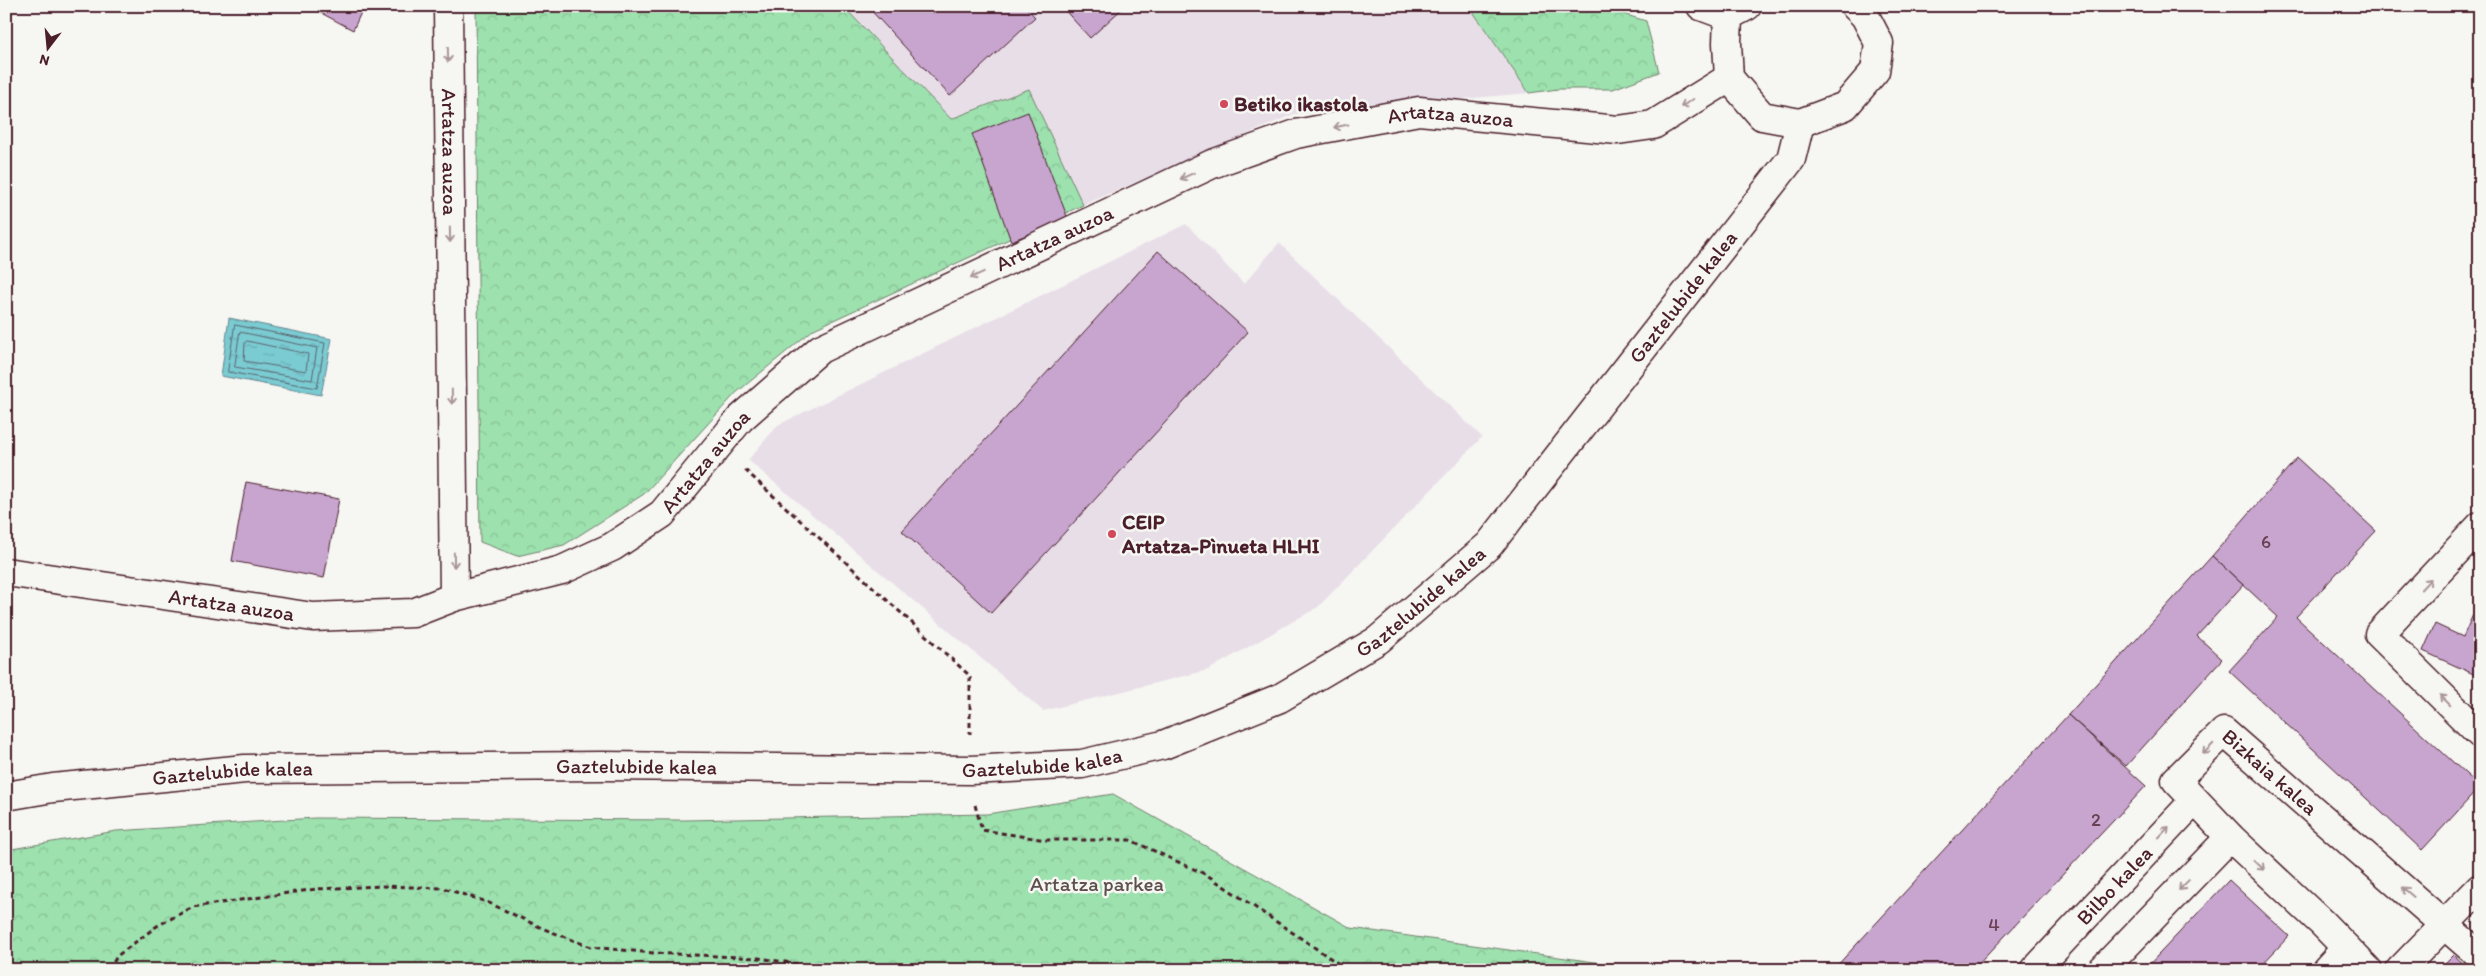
<svg xmlns="http://www.w3.org/2000/svg" width="2486" height="976" font-family="Itim,sans-serif">
  <style>
    .built { fill: #e8dee8 }
    .forest { fill: url(#forest-crowns); stroke: #73806c }
    .water { fill: url(#water-ripples); stroke: #67868f }
    .lines { fill: none; stroke-linecap: round; stroke-linejoin: round }
    .shore { stroke: #5d646e; stroke-width: 1 }
    .building { fill: #c7a5cf; stroke: #4a1f2b }
    .street-casing { stroke: #4a1f2b; stroke-width: 31 }
    .path { stroke: #4a1f2b; stroke-width: 3; stroke-dasharray: 5 4; stroke-linecap: butt }
    .street { stroke: #f6f6f2; stroke-width: 28 }
    .oneway { stroke: #a99598 }
    .poi-dot { fill: #d1495b; stroke: #f6f6f2; stroke-width: 2 }
    .labels { text-anchor: middle; stroke-width: 5; stroke-linejoin: round; paint-order: stroke }
    .number-label { font-size: 19px; fill: #694054 }
    .poi-label { font-size: 21px; font-weight: bold; fill: #4a1f2b; stroke: #f6f6f2; text-anchor: start }
    .street-label { font-size: 21px; fill: #4a1f2b; stroke: #f6f6f2 }
    .park-label { font-size: 21px; fill: #5e504c; stroke: #f6f6f2 }
  </style>
  <defs>
    <pattern id="forest-crowns" width="20" height="18" patternUnits="userSpaceOnUse" patternTransform="scale(1.25)"><rect width="20" height="18" fill="#9ce1ae"/><path d="M2 6a3 3 0 1 1 6 0M12 15a3 3 0 1 1 6 0" fill="none" stroke="#88c196"/></pattern>
    <pattern id="water-ripples" width="26" height="14" patternUnits="userSpaceOnUse" patternTransform="scale(1.25)"><rect width="26" height="14" fill="#7acbd2"/><path d="M2 4q2-2 4 0t4 0M15 11q2-2 4 0t4 0" fill="none" stroke="#6baeb4"/></pattern>
  </defs>
  <rect width="100%" height="100%" fill="#f6f6f2"/>
  <filter id="ink" filterUnits="userSpaceOnUse"><feTurbulence type="fractalNoise" baseFrequency=".02" numOctaves="2"/><feDisplacementMap in="SourceGraphic" scale="10" xChannelSelector="R" yChannelSelector="G"/><feConvolveMatrix kernelMatrix="1 2 1 2 8 2 1 2 1" color-interpolation-filters="sRGB"/></filter>
  <g filter="url(#ink)">
    <!-- built -->
    <g class="built">
      <polygon points="843,6 1469,6 1529,93 1294,114 1083,205 1029,89 951,119"/>
      <polygon points="1186,224 1244,284 1279,243 1482,437 1318,607 1208,670 1043,711 748,460 778,425"/>
    </g>
    <!-- forest -->
    <g class="forest">
      <polygon points="476,6 843,6 951,119 1029,89 1083,205 814,329 736,393 644,494 564,545 517,556 480,542"/>
      <polygon points="1469,6 1597,6 1646,21 1659,72 1613,89 1558,89 1529,93"/>
      <polygon points="1113,794 1351,928 1652,970 6,970 6,850 116,831 315,818 685,820 987,814"/>
    </g>
    <!-- water -->
    <polygon class="water" points="229,318 332,339 321,395 221,376"/>
    <g class="lines">
      <!-- shore -->
      <g class="shore">
        <polygon points="235,325 325,343 317,388 228,372"/>
        <polygon points="240,332 317,348 312,380 235,367"/>
        <polygon points="247,341 308,354 306,371 244,361 245,343"/>
      </g>
    </g>
    <!-- building -->
    <g class="building">
      <polygon points="308,6 364,6 353,30"/>
      <polygon points="867,6 1025,6 1035,17 950,96"/>
      <polygon points="1061,6 1125,6 1090,38"/>
      <polygon points="1028,112 1068,219 1011,241 972,134"/>
      <polygon points="1158,251 1248,332 991,613 902,531"/>
      <polygon points="2297,458 2376,531 2296,617 2480,787 2422,850 2229,671 2278,617 2212,556"/>
      <polygon points="246,482 339,499 324,578 232,561"/>
      <polygon points="2212,556 2243,585 2197,636 2222,659 2126,766 2068,715"/>
      <polygon points="2480,599 2480,677 2423,651 2435,624 2463,637"/>
      <polygon points="2068,715 2146,786 1973,970 1833,970"/>
      <polygon points="2229,880 2289,936 2257,970 2144,970"/>
      <polygon points="2453,955 2469,970 2438,970"/>
    </g>
    <g class="lines">
      <defs>
        <g id="street">
          <path id="s1" d="M448,6l6,591"/>
          <polyline points="1701,6 1728,16"/>
          <polyline points="1747,6 1728,16 1727,43 1729,78 1762,116 1800,123 1845,106 1875,71 1879,43 1865,16 1855,6"/>
          <polyline points="2480,526 2379,634 2480,734"/>
          <path id="s2" d="M6,572l307,45 100,-4 41,-16 108,-27 50,-23 50,-33 78,-95 80,-70 392,-185 84,-30 123,-23 199,19 35,-5 76,-47"/>
          <path id="s3" d="M6,796l47,-8 192,-19 357,-3 369,4 111,-6 81,-19 117,-47 98,-58 111,-95 302,-386 9,-36"/>
          <path id="s4" d="M2035,970l159,-169"/>
          <polyline points="2102,970 2230,837"/>
          <polyline points="2326,970 2346,948"/>
          <path id="s5" d="M2368,970l-46,-47 -92,-86 -54,-57 48,-48 256,224"/>
          <polyline points="2400,970 2480,888"/>
        </g>
      </defs>
      <!-- street casing -->
      <use href="#street" class="street-casing"/>
      <!-- path -->
      <g class="path">
        <polyline points="745,470 970,676 970,734"/>
        <polyline points="975,805 982,830 1046,840 1130,840 1207,875 1348,970"/>
        <polyline points="109,970 117,956 157,926 193,907 316,889 382,886 443,888 487,902 544,929 591,947 653,953 759,958 837,970"/>
      </g>
      <!-- street -->
      <use href="#street" class="street"/>
    </g>
    <!-- one-way arrows -->
    <defs><path id="oneway-shaft" d="M-6 0H5M1.5-3L5.5 0L1.5 3" fill="none" stroke-width="1.6" stroke-linecap="round" stroke-linejoin="round" transform="scale(1.25)"/></defs>
    <g class="oneway">
      <use href="#oneway-shaft" transform="translate(448 55) rotate(89)"/>
      <use href="#oneway-shaft" transform="translate(1687 103) rotate(148)"/>
      <use href="#oneway-shaft" transform="translate(1341 126) rotate(169)"/>
      <use href="#oneway-shaft" transform="translate(1187 176) rotate(155)"/>
      <use href="#oneway-shaft" transform="translate(450 235) rotate(89)"/>
      <use href="#oneway-shaft" transform="translate(977 275) rotate(155)"/>
      <use href="#oneway-shaft" transform="translate(452 397) rotate(89)"/>
      <use href="#oneway-shaft" transform="translate(454 560) rotate(89)"/>
      <use href="#oneway-shaft" transform="translate(2426 584) rotate(-47)"/>
      <use href="#oneway-shaft" transform="translate(2445 700) rotate(-135)"/>
      <use href="#oneway-shaft" transform="translate(2208 749) rotate(135)"/>
      <use href="#oneway-shaft" transform="translate(2164 832) rotate(-47)"/>
      <use href="#oneway-shaft" transform="translate(2259 865) rotate(43)"/>
      <use href="#oneway-shaft" transform="translate(2184 885) rotate(134)"/>
      <use href="#oneway-shaft" transform="translate(2408 892) rotate(-139)"/>
    </g>
  </g>
  <!-- markers -->
  <g class="poi-dot">
    <circle cx="1224" cy="104" r="5"/>
    <circle cx="1112" cy="534" r="5"/>
  </g>
  <g class="labels">
    <!-- number labels -->
    <g class="number-label">
      <text x="2266" y="548">6</text>
      <text x="2096" y="826">2</text>
      <text x="1994" y="931">4</text>
    </g>
    <!-- poi labels -->
    <g class="poi-label">
      <text x="1234" y="111">Betiko ikastola</text>
      <text x="1122" y="529">CEIP<tspan x="1122" dy="24">Artatza-Pìnueta HLHI</tspan></text>
    </g>
    <!-- street labels -->
    <g class="street-label">
      <text dy="7" stroke="none"><textPath href="#s2" startOffset="1589">Artatza auzoa</textPath></text>
      <text dy="7" stroke="none"><textPath href="#s1" startOffset="146">Artatza auzoa</textPath></text>
      <text dy="7" stroke="none"><textPath href="#s2" startOffset="1169">Artatza auzoa</textPath></text>
      <text dy="7" stroke="none"><textPath href="#s3" startOffset="1862">Gaztelubide kalea</textPath></text>
      <text dy="7" stroke="none"><textPath href="#s2" startOffset="749">Artatza auzoa</textPath></text>
      <text dy="7" stroke="none"><textPath href="#s3" startOffset="1458">Gaztelubide kalea</textPath></text>
      <text dy="7" stroke="none"><textPath href="#s2" startOffset="228">Artatza auzoa</textPath></text>
      <text dy="7" stroke="none"><textPath href="#s3" startOffset="1038">Gaztelubide kalea</textPath></text>
      <text dy="7" stroke="none"><textPath href="#s3" startOffset="632">Gaztelubide kalea</textPath></text>
      <text dy="7" stroke="none"><textPath href="#s3" startOffset="228">Gaztelubide kalea</textPath></text>
      <text dy="7" stroke="none"><textPath href="#s5" startOffset="399">Bizkaia kalea</textPath></text>
      <text dy="7" stroke="none"><textPath href="#s4" startOffset="116">Bilbo kalea</textPath></text>
    </g>
    <!-- park labels -->
    <g class="park-label">
      <text x="1097" y="891">Artatza parkea</text>
    </g>
  </g>
  <!-- margin -->
  <rect width="2486" height="976" fill="none" stroke="#f6f6f2" stroke-width="25"/>
  <rect x="12" y="12" width="2461" height="951" fill="none" stroke="#4a1f2b" stroke-width="2" filter="url(#ink)"/>
  <!-- north arrow -->
  <g transform="translate(48 48) rotate(196)" stroke="#f6f6f2" stroke-width="4" paint-order="stroke">
  <path d="M0-4L9 19L0 12L-9 19Z" fill="#4a1f2b"/>
  <text y="-8" font-size="14" font-weight="bold" text-anchor="middle" fill="#4a1f2b">N</text>
  </g>
</svg>
